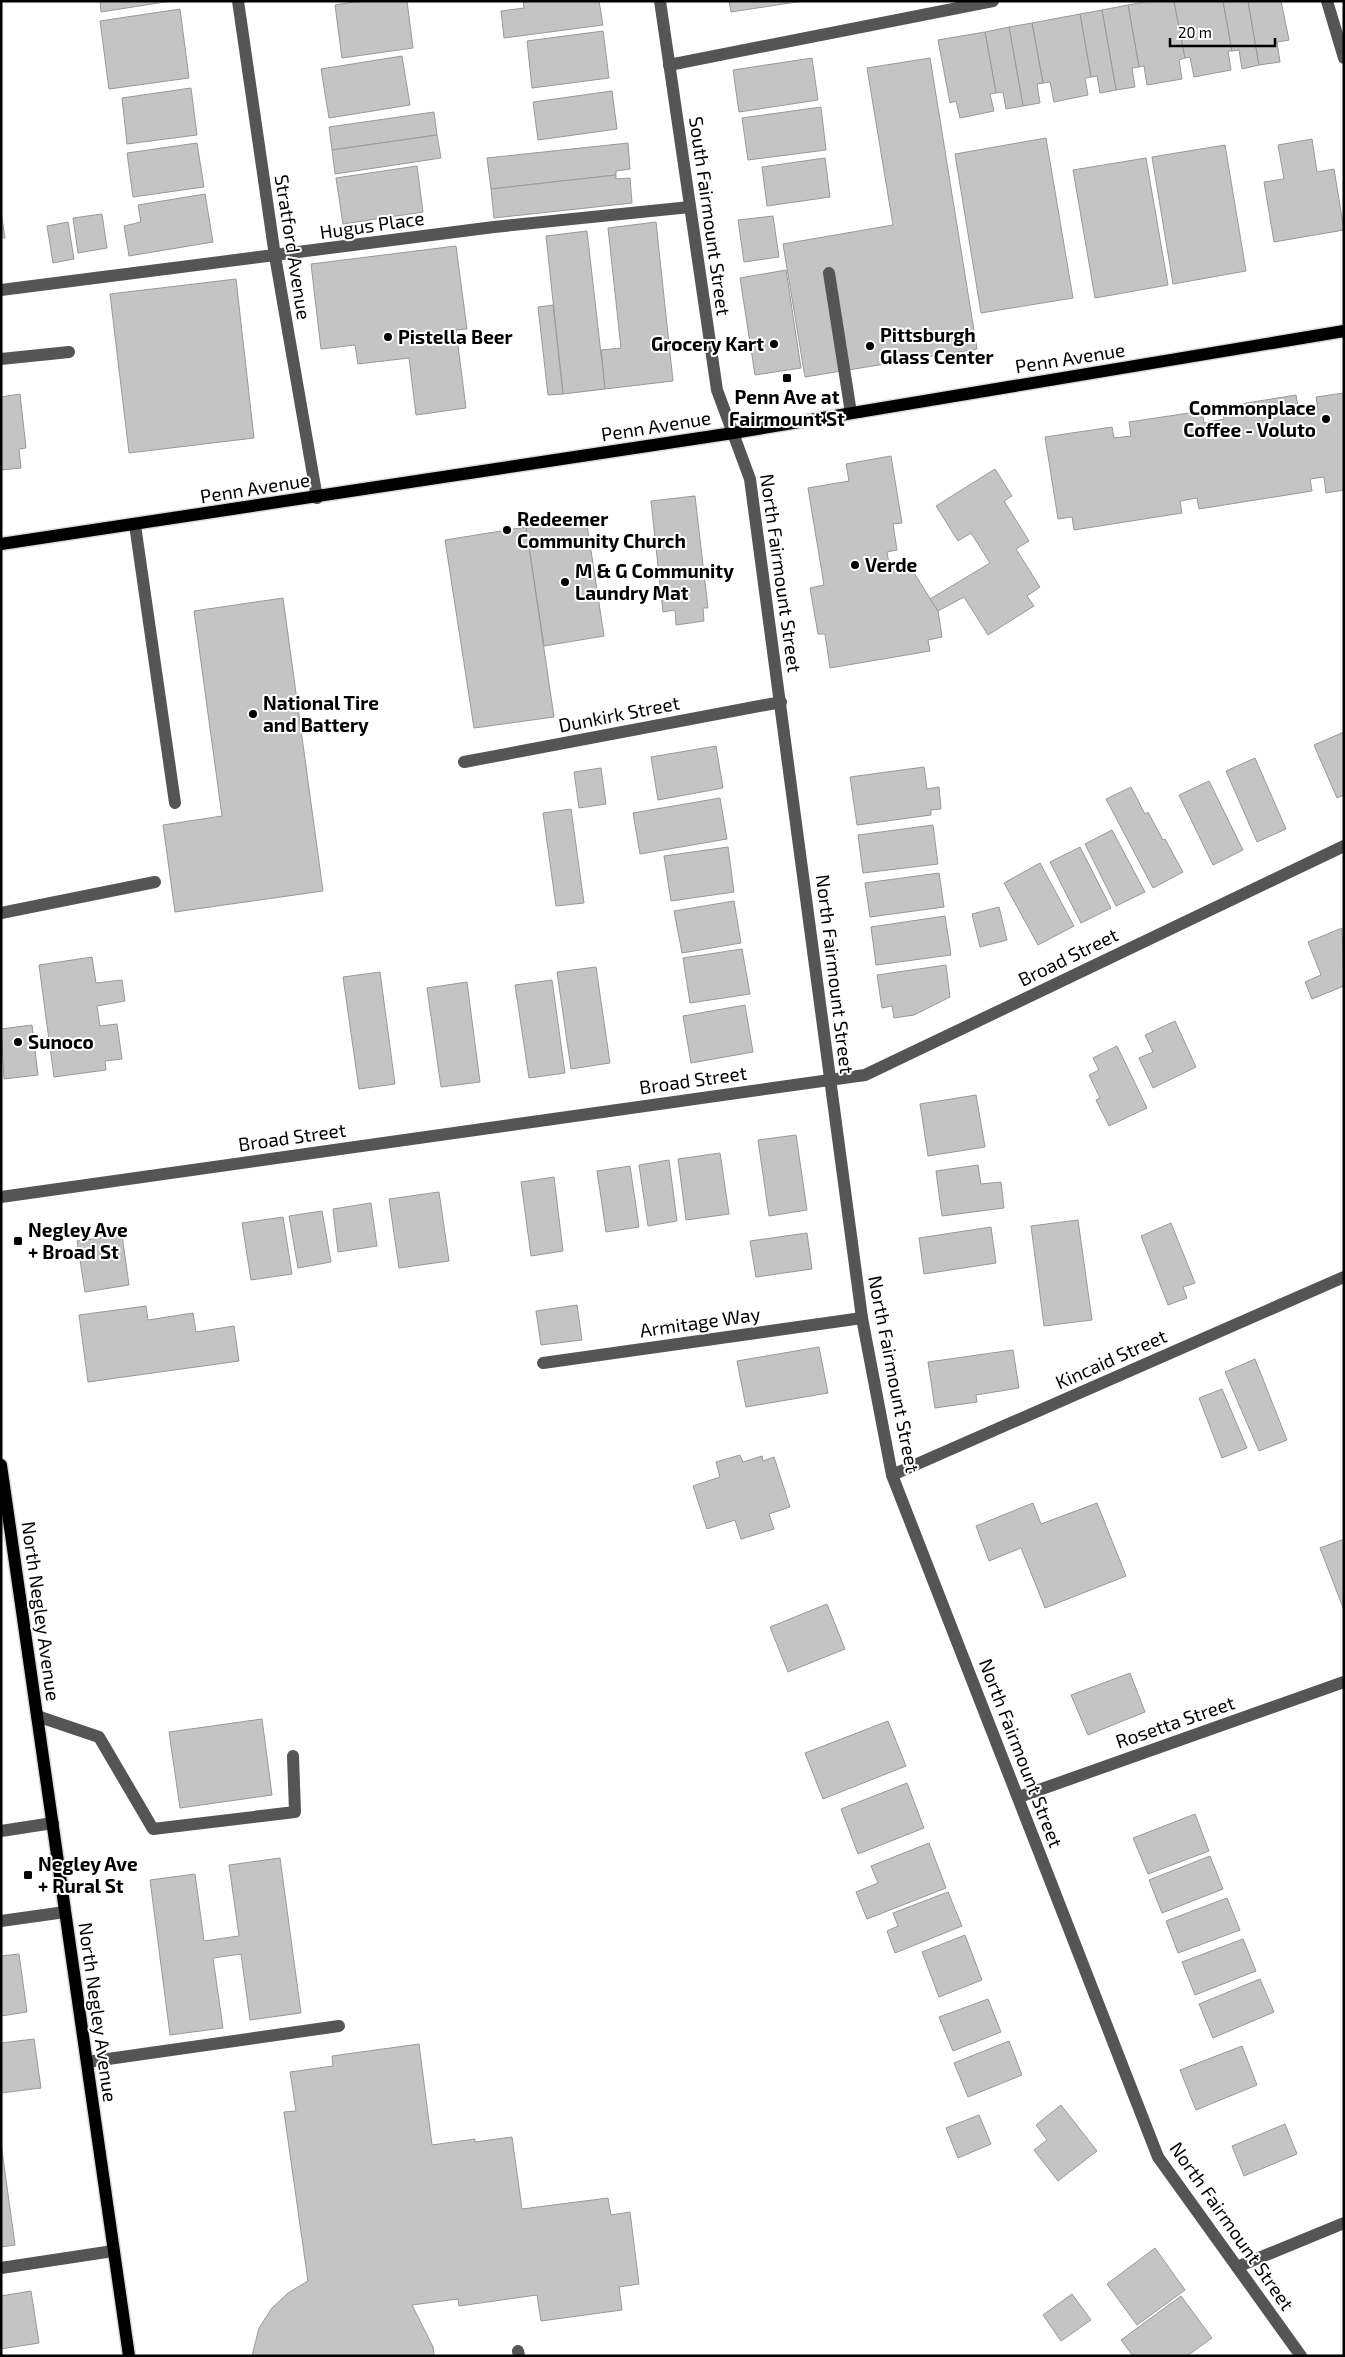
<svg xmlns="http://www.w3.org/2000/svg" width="1345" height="2357" font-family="'Exo 2',sans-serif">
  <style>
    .building { fill: #c4c4c4; stroke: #999 }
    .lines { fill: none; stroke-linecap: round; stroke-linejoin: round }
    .major-casing { stroke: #dbdbdb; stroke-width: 15 }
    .minor { stroke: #555; stroke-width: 12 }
    .major { stroke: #000; stroke-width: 12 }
    .poi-dot { fill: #000; stroke: #fff; stroke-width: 2 }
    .labels { text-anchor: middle; stroke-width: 4; stroke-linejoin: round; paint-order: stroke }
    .street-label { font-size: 19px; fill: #000; stroke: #fff }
    .poi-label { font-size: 19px; font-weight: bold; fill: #000; stroke: #fff; text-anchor: start }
  </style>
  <rect width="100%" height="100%" fill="#fff"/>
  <!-- building -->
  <g class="building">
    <polygon points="100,1 171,1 101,12"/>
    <polygon points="359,1 407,1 413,48 342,58 335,5"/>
    <polygon points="523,1 599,1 603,25 504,38 501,11 524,8"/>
    <polygon points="729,1 803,1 731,12"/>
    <polygon points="1149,1 1174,1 1185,58 1179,60 1182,79 1147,85 1144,66 1139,67 1128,5"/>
    <polygon points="1174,1 1223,1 1232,51 1228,51 1231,70 1194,77 1190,57 1185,58"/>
    <polygon points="1223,1 1248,1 1259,65 1242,69 1239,50 1232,51"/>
    <polygon points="1248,1 1281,1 1289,40 1277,42 1280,62 1259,65"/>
    <polygon points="1128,5 1139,67 1132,68 1135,87 1116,90 1102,10"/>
    <polygon points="180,9 189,78 109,89 100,21"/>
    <polygon points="1102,10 1116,90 1100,93 1097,76 1091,77 1080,14"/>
    <polygon points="1080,14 1091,77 1085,78 1088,95 1054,102 1050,82 1043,83 1032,23"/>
    <polygon points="1032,23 1043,83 1037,84 1040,103 1023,106 1009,27"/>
    <polygon points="1009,27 1023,106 1006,109 1003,92 996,93 985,32"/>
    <polygon points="603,31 609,78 532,88 527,41"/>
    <polygon points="985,32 996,93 990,94 994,111 960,118 956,101 950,103 938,40"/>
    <polygon points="402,56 410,105 329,118 321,69"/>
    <polygon points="812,58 818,100 739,112 733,70"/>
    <polygon points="930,58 977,349 805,377 783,244 893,225 867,68"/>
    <polygon points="191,88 197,135 127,144 122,98"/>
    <polygon points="612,91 617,129 538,140 533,102"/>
    <polygon points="821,107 826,150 748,160 742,118"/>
    <polygon points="434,112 437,135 332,150 329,127"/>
    <polygon points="437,135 441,158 335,174 332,150"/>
    <polygon points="1046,138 1073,298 981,313 955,154"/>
    <polygon points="1312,139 1317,172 1334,169 1344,230 1274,242 1264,182 1284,179 1278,145"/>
    <polygon points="197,143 204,187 133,197 127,153"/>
    <polygon points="628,143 630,169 616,171 616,175 491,189 487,158"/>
    <polygon points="1225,145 1246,271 1173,284 1152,157"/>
    <polygon points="825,158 830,197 767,206 762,167"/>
    <polygon points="1146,158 1168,285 1095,298 1073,170"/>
    <polygon points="417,166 423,212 343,224 336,178"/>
    <polygon points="616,175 616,179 630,178 632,203 494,218 491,189"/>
    <polygon points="205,194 213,242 129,256 124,226 141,222 138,205"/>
    <polygon points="1,211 5,238 1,238"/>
    <polygon points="102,214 107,248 78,253 73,218"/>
    <polygon points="773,216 779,257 744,262 738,220"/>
    <polygon points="68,222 74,259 53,263 47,226"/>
    <polygon points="656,222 673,381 605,389 601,350 621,348 608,228"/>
    <polygon points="587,231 605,389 563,394 546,236"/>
    <polygon points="456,246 467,329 456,330 466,408 416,415 409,358 358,364 355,345 321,349 311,264"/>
    <polygon points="786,270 801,368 755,375 740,278"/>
    <polygon points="236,279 254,438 129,453 110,294"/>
    <polygon points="553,305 563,394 548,395 538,307"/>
    <polygon points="1344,393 1344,490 1326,493 1324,477 1310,479 1312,491 1199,509 1197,498 1180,501 1182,513 1074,530 1072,517 1058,519 1045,437 1112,427 1114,438 1131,436 1129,422 1202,411 1204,423 1224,419 1222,407 1296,395 1299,413 1318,410 1316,397"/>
    <polygon points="20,394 26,448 19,449 21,468 1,470 1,397"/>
    <polygon points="891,456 902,523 893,524 897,550 887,552 890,570 906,560 938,611 942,637 928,640 930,651 830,668 825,634 818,634 810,588 824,585 808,488 849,481 846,464"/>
    <polygon points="995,469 1012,496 1004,501 1029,541 1016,549 1040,587 1027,596 1034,606 988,635 964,597 938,611 930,599 990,563 971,533 958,541 936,506"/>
    <polygon points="695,496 708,608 703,608 704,621 676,625 675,610 663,612 651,501"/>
    <polygon points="586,518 604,636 544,646 526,527"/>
    <polygon points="526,527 554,717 474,728 445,540"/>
    <polygon points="283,598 323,891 175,912 163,825 222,816 194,611"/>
    <polygon points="1344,732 1344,795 1337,798 1314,745"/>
    <polygon points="716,746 723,788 658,800 651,757"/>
    <polygon points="1255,758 1286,829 1257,842 1226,771"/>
    <polygon points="924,767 927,789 939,787 941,809 931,810 931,815 857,825 850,777"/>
    <polygon points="601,768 606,804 579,808 574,772"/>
    <polygon points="1209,781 1243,850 1213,865 1179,795"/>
    <polygon points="1131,787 1145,814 1148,812 1163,840 1165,839 1183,872 1153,888 1106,799"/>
    <polygon points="720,798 727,839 640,854 633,813"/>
    <polygon points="571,809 584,903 556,906 543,813"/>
    <polygon points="933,825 938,864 863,873 858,835"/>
    <polygon points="1112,830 1145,892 1116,906 1085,844"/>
    <polygon points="728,847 734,892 671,901 664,856"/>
    <polygon points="1080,847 1111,908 1081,923 1050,862"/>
    <polygon points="1040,863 1074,926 1038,945 1004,883"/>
    <polygon points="939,873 944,907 870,917 865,883"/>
    <polygon points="734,901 741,943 682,953 674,911"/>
    <polygon points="999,907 1007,940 980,947 972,914"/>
    <polygon points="945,916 951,955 876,965 871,927"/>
    <polygon points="1342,928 1344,986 1312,999 1305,982 1321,975 1308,942"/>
    <polygon points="742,949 750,994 690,1003 683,958"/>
    <polygon points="92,957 96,983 122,980 125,1001 97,1006 100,1026 117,1024 122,1059 105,1061 106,1070 54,1077 39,965"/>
    <polygon points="946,965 950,997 914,1015 894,1018 892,1006 882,1008 877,975"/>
    <polygon points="596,967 610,1063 571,1069 557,972"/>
    <polygon points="380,972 395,1084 359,1089 343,977"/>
    <polygon points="552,980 565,1073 529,1078 515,985"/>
    <polygon points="467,982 480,1082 441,1087 427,988"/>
    <polygon points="745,1005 753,1052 691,1063 683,1016"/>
    <polygon points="1175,1021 1196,1067 1153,1088 1139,1058 1153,1052 1145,1035"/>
    <polygon points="32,1025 38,1075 4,1079 1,1029"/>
    <polygon points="1117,1046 1147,1108 1109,1126 1096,1100 1100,1098 1089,1075 1099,1070 1093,1058"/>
    <polygon points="976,1095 985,1147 928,1156 920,1104"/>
    <polygon points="796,1135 807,1210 769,1216 758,1140"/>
    <polygon points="720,1153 729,1214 686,1220 678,1159"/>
    <polygon points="669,1160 677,1221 648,1226 639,1165"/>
    <polygon points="978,1165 981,1184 1001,1182 1004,1208 942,1216 936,1171"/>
    <polygon points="630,1166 639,1227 606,1232 597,1171"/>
    <polygon points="554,1177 563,1251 531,1256 521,1182"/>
    <polygon points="439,1192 449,1261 399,1268 389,1199"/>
    <polygon points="371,1203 377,1246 338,1252 333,1209"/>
    <polygon points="322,1211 331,1262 298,1268 289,1216"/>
    <polygon points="283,1217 292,1274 251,1280 242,1223"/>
    <polygon points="1078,1220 1092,1320 1044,1326 1031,1226"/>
    <polygon points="1171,1223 1195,1283 1183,1287 1187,1298 1168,1305 1141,1236"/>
    <polygon points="991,1227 996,1263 924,1274 919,1238"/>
    <polygon points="807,1233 812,1269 756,1277 750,1241"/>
    <polygon points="122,1235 129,1285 85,1292 77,1241"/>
    <polygon points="577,1305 582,1340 541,1345 536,1311"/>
    <polygon points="146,1306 148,1320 193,1313 196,1332 234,1326 239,1361 88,1382 79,1315"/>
    <polygon points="819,1347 828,1393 746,1407 737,1361"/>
    <polygon points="1013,1350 1019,1388 976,1395 977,1402 935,1408 928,1362"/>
    <polygon points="1255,1359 1287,1440 1259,1451 1225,1372"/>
    <polygon points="1222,1389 1247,1448 1222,1458 1199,1398"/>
    <polygon points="740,1455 743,1462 762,1456 763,1461 774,1457 790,1507 769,1514 774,1529 741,1539 735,1520 707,1529 693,1486 720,1477 716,1462"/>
    <polygon points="1033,1503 1041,1524 1097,1503 1126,1576 1045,1608 1021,1548 989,1561 976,1526"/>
    <polygon points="1344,1539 1344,1610 1320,1548"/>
    <polygon points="827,1604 845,1649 788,1672 770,1627"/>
    <polygon points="1130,1673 1145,1712 1088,1735 1071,1695"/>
    <polygon points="262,1719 272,1795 180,1808 169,1732"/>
    <polygon points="888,1721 906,1766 823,1799 805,1753"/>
    <polygon points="907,1783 924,1828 858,1854 841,1809"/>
    <polygon points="1195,1814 1209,1851 1148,1874 1133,1838"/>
    <polygon points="929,1843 946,1888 867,1919 856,1892 878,1883 871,1866"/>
    <polygon points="1210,1856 1223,1889 1162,1913 1149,1880"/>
    <polygon points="280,1858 301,2013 250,2020 241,1954 213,1958 223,2028 170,2035 150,1880 195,1874 204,1941 239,1936 229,1865"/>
    <polygon points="948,1892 962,1926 895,1953 887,1931 898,1926 893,1913"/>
    <polygon points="1227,1898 1240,1930 1178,1953 1166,1921"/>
    <polygon points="965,1935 982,1980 939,1997 922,1952"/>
    <polygon points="1243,1939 1256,1971 1195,1995 1182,1962"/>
    <polygon points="19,1954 27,2012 1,2016 1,1956"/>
    <polygon points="1260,1979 1274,2012 1213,2038 1199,2004"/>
    <polygon points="988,1999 1001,2032 953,2051 939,2017"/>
    <polygon points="34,2039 41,2088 1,2093 1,2043"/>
    <polygon points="1009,2041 1022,2075 968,2097 954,2063"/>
    <polygon points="419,2044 432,2145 475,2139 475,2142 512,2137 522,2209 608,2198 611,2215 630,2212 639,2284 619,2287 622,2310 541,2321 537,2295 459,2306 458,2299 412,2305 433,2347 434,2356 252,2356 259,2328 272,2308 288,2293 308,2281 284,2112 296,2111 290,2072 333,2066 332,2056"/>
    <polygon points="1242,2046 1257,2085 1196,2110 1180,2070"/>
    <polygon points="1061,2105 1097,2151 1058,2181 1034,2150 1047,2140 1036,2125"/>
    <polygon points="979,2115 991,2144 958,2158 946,2128"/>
    <polygon points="1285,2124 1297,2154 1244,2176 1232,2146"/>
    <polygon points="1,2143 15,2245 1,2247"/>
    <polygon points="1155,2248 1185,2290 1137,2325 1107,2284"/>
    <polygon points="31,2291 39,2343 1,2349 1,2296"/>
    <polygon points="1072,2294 1091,2320 1061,2341 1043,2315"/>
    <polygon points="1181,2296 1212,2338 1187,2356 1133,2356 1121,2340"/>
  </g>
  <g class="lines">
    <defs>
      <g id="major">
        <polyline points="1,544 733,433 1344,331"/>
        <polyline points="1,1465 129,2356"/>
      </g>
    </defs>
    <!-- major casing -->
    <use href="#major" class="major-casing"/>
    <!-- minor -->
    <g class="minor">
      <polyline points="238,1 275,256 317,498"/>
      <polyline points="660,1 717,390 750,479 862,1318 892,1475 1158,2157 1301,2356"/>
      <polyline points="1327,1 1344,58"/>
      <polyline points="669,65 993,1"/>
      <polyline points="829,273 851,413"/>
      <polyline points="1,290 494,227 690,207"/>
      <polyline points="1,359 69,352"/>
      <polyline points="135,525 175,803"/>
      <polyline points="464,762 781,702"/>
      <polyline points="1,913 155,882"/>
      <polyline points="1,1197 865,1075 1344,846"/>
      <polyline points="543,1363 862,1318"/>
      <polyline points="892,1475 1344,1277"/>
      <polyline points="37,1716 99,1737 153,1829 295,1812 293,1756"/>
      <polyline points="1019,1797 1344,1682"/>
      <polyline points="1,1831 53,1823"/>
      <polyline points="1,1921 65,1912"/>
      <polyline points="87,2062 339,2026"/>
      <polyline points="1237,2267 1344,2223"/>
      <polyline points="1,2268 113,2251"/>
      <polyline points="518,2351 519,2356"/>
    </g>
    <!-- major -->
    <use href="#major" class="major"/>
  </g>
  <!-- markers -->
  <g class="poi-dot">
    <circle cx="388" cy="337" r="5"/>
    <circle cx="774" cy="344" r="5"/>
    <circle cx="870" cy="346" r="5"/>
    <rect x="782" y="373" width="10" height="10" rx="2.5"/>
    <circle cx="1326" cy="419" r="5"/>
    <circle cx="507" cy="530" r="5"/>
    <circle cx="855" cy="565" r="5"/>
    <circle cx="565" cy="582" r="5"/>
    <circle cx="253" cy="714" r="5"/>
    <circle cx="18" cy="1042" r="5"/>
    <rect x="13" y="1236" width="10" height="10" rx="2.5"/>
    <rect x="23" y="1870" width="10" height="10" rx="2.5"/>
  </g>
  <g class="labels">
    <!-- street labels -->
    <g class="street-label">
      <text transform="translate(710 216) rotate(82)" y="7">South Fairmount Street</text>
      <text transform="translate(372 225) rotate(-8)" y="7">Hugus Place</text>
      <text transform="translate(293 247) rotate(81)" y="7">Stratford Avenue</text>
      <text transform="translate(1070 358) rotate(-9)" y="7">Penn Avenue</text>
      <text transform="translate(656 426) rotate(-9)" y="7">Penn Avenue</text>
      <text transform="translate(255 488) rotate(-9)" y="7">Penn Avenue</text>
      <text transform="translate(781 573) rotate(82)" y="7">North Fairmount Street</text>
      <text transform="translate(619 714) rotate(-11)" y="7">Dunkirk Street</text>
      <text transform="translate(1068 957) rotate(-26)" y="7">Broad Street</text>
      <text transform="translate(835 974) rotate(83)" y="7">North Fairmount Street</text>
      <text transform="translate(693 1080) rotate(-8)" y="7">Broad Street</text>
      <text transform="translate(292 1137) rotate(-8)" y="7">Broad Street</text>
      <text transform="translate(700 1322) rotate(-8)" y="7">Armitage Way</text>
      <text transform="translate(1111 1359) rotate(-24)" y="7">Kincaid Street</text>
      <text transform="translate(894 1374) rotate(79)" y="7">North Fairmount Street</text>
      <text transform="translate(41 1611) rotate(82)" y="7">North Negley Avenue</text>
      <text transform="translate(1175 1722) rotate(-19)" y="7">Rosetta Street</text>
      <text transform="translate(1021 1753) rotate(69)" y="7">North Fairmount Street</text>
      <text transform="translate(98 2012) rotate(82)" y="7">North Negley Avenue</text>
      <text transform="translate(1232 2226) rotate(55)" y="7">North Fairmount Street</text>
    </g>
    <!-- poi labels -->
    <g class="poi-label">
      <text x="880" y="342">Pittsburgh<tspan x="880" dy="22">Glass Center</tspan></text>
      <text x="398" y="344">Pistella Beer</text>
      <text x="764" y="351" text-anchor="end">Grocery Kart</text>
      <text x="787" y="404" text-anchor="middle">Penn Ave at<tspan x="787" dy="22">Fairmount St</tspan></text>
      <text x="1316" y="415" text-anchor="end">Commonplace<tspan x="1316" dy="22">Coffee - Voluto</tspan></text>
      <text x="517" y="526">Redeemer<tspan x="517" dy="22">Community Church</tspan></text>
      <text x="865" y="572">Verde</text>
      <text x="575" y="578">M &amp; G Community<tspan x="575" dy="22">Laundry Mat</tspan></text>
      <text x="263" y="710">National Tire<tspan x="263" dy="22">and Battery</tspan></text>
      <text x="28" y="1049">Sunoco</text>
      <text x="28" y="1237">Negley Ave<tspan x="28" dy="22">+ Broad St</tspan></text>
      <text x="38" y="1871">Negley Ave<tspan x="38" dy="22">+ Rural St</tspan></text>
    </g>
  </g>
  <!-- border -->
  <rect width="1345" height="2357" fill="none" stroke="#000000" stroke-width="5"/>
  <!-- scale -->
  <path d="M1170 38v8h105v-8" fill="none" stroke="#000000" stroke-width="2.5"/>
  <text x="1178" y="38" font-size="15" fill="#000000" stroke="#ffffff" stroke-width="4" paint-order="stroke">20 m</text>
</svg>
